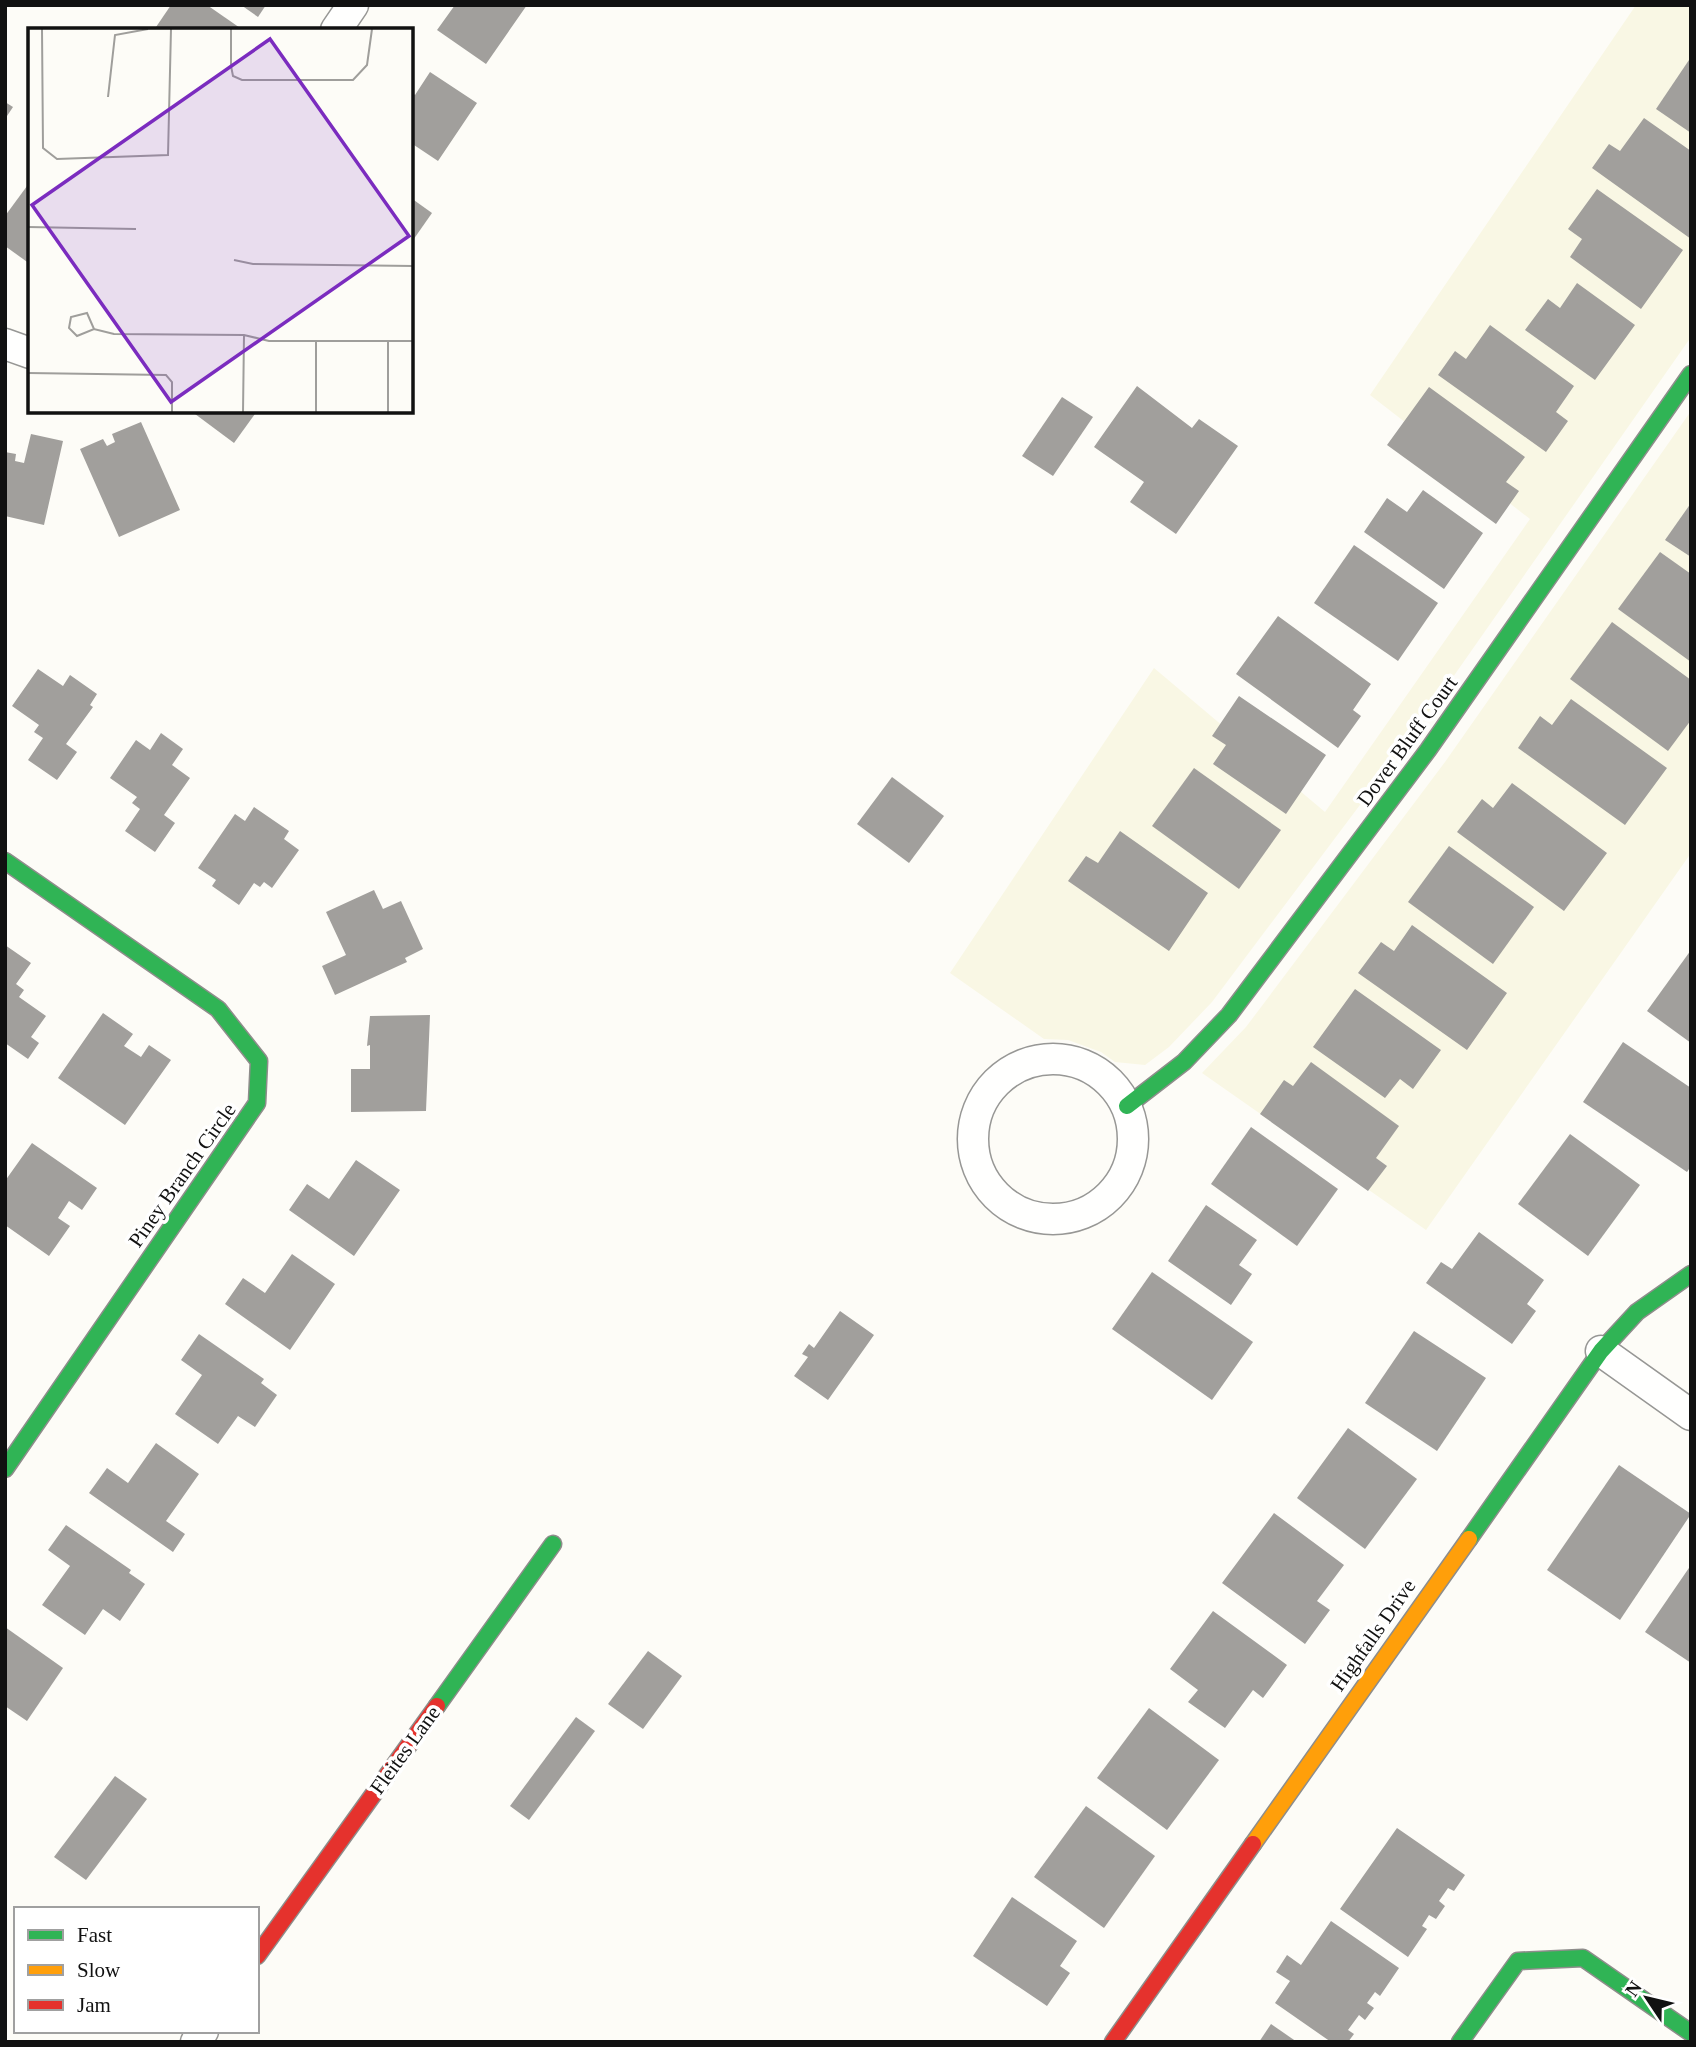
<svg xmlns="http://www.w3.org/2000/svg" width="1696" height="2047" font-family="Georgia,serif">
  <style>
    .farmland { fill: #f9f7e4 }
    .building { fill: #a19f9c }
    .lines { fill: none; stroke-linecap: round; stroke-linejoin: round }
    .street-casing { stroke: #979795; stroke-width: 33 }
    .fast-casing { stroke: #8e8d8b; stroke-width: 19 }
    .slow-casing { stroke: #8e8d8b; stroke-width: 19 }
    .jam-casing { stroke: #8e8d8b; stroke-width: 19 }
    .street { stroke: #fffffe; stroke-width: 30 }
    .fast { stroke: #30b455; stroke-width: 16 }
    .slow { stroke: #ff9f0a; stroke-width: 16 }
    .jam { stroke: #e5322d; stroke-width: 16 }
    .labels { text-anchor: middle; stroke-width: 7; stroke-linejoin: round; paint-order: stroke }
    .street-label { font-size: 21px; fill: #111; stroke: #fff }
    .inset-road { fill: none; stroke: #9f9e9b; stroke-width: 2 }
    .view { fill: #7b2cbf; fill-opacity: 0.15; stroke: #7b2cbf; stroke-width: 3.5 }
    .inset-edge { fill: none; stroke: #111; stroke-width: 3.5 }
  </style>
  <rect width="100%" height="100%" fill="#fdfcf7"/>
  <!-- farmland -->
  <g class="farmland">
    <polygon points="1636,5 1691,5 1691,337 1411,737 1212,1002 1169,1047 1145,1065 1115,1062 1101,1052 1068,1040 1044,1039 950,973 1154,668 1325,812 1530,519 1370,395"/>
    <polygon points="1691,411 1691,853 1426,1230 1202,1073 1246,1027 1445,762"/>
  </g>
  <!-- building -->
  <g class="building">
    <polygon points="171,5 207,5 243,30 154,30"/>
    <polygon points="241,5 266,5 258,17"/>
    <polygon points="455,5 458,6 527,5 486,64 437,30"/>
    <polygon points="1691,57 1691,133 1656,109"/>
    <polygon points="430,72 477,103 438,161 411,143 411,92 415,95"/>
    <polygon points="5,102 13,107 5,119"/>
    <polygon points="1644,118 1691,151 1691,239 1592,168 1609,144 1620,151"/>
    <polygon points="30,182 30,264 5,246 5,216"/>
    <polygon points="1597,189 1683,250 1641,309 1570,257 1582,239 1568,229"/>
    <polygon points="411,198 432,213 411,243"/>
    <polygon points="1577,283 1635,325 1595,380 1525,330 1548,299 1560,308"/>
    <polygon points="1490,325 1574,386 1556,412 1568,421 1546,452 1438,375 1455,351 1466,359"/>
    <polygon points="1137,386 1192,428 1199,419 1238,446 1176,534 1130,502 1144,482 1094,447"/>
    <polygon points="1429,387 1525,457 1506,482 1519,491 1496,524 1387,445"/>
    <polygon points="1062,397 1093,417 1053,476 1022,456"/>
    <polygon points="191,411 257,411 234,443"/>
    <polygon points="141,422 180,510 119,537 80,449 103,439 107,446 115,442 112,434"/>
    <polygon points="31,434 63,441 44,525 5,516 5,452 16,454 15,461 24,463"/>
    <polygon points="1423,490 1483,533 1444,589 1364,532 1387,498 1407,512"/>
    <polygon points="1691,503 1691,557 1665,540"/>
    <polygon points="1354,545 1438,603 1398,661 1314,603"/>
    <polygon points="1660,552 1691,574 1691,662 1618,609"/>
    <polygon points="1278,616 1371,684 1353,710 1361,716 1338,748 1236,674"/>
    <polygon points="1612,622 1691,680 1691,720 1668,751 1570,679"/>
    <polygon points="38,669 63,686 70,675 97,694 90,705 93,707 66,744 77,752 57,780 28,760 43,738 34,732 39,725 12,706"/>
    <polygon points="1239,696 1326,755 1286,814 1213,764 1226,745 1212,736"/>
    <polygon points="1571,699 1667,768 1625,825 1518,748 1540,716 1552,725"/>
    <polygon points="161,733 183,749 172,765 190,778 164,815 175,823 155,852 125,831 140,809 132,803 137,797 110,778 136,740 150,750"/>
    <polygon points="1194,768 1281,830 1239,889 1152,826"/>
    <polygon points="892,777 944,816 909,863 857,824"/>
    <polygon points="1512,783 1607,853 1564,911 1457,832 1482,799 1493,808"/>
    <polygon points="254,807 289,831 284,839 299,850 272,888 264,882 260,887 254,883 239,905 212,886 216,880 198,868 235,814 245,821"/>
    <polygon points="1120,831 1208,893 1169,951 1068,881 1086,856 1098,863"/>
    <polygon points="1449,846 1534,907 1493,964 1408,902"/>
    <polygon points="374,890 383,909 401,901 423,949 405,958 407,962 335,995 322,966 346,955 326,912"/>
    <polygon points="1412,925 1507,993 1467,1050 1358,973 1381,942 1394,951"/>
    <polygon points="5,945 31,963 16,984 24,990 19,997 46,1016 31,1037 39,1043 28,1059 5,1043"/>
    <polygon points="1691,950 1691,1043 1647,1011"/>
    <polygon points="1355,989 1441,1050 1413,1089 1400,1079 1385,1098 1313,1047"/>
    <polygon points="103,1013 133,1034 124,1046 141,1057 149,1045 171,1060 125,1125 58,1078"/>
    <polygon points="430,1015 426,1111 351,1112 351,1069 370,1069 370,1045 367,1046 370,1016"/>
    <polygon points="1623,1042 1691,1088 1691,1166 1687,1172 1583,1102"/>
    <polygon points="1311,1062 1399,1126 1376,1158 1387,1166 1368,1191 1260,1114 1284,1080 1293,1086"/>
    <polygon points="1251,1127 1338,1189 1297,1246 1211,1184"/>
    <polygon points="1570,1134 1640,1185 1588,1256 1518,1204"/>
    <polygon points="32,1143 97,1188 82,1210 69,1201 58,1218 70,1226 49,1256 5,1225 5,1181"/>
    <polygon points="356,1160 400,1190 354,1256 289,1210 307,1184 329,1199"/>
    <polygon points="1206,1205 1257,1240 1239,1265 1252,1274 1231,1305 1168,1261"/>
    <polygon points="1479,1232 1544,1280 1527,1304 1536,1311 1512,1344 1426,1283 1441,1262 1452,1269"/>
    <polygon points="292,1254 335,1284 290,1350 225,1304 243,1278 265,1293"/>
    <polygon points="1152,1272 1253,1342 1212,1400 1112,1329"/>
    <polygon points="840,1311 874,1335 828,1400 794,1376 808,1357 802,1354 809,1344 814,1348"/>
    <polygon points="1414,1331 1486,1378 1437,1451 1365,1403"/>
    <polygon points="199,1334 264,1379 261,1383 277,1395 255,1427 238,1416 218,1444 175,1414 202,1375 181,1360"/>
    <polygon points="1348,1428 1417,1479 1365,1549 1297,1498"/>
    <polygon points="156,1443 199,1474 166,1521 185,1534 173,1552 89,1493 107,1468 128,1483"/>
    <polygon points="1619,1465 1691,1514 1620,1620 1547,1570"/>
    <polygon points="1274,1513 1344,1565 1317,1601 1330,1610 1305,1644 1222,1583"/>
    <polygon points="66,1525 131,1570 129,1573 145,1584 120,1621 103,1609 85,1635 42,1605 70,1566 48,1550"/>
    <polygon points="1691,1565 1691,1663 1645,1632"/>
    <polygon points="1213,1611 1287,1665 1263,1698 1253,1690 1225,1728 1188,1702 1198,1690 1170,1669"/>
    <polygon points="5,1627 63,1668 27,1721 5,1706"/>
    <polygon points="648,1651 682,1676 643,1729 608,1704"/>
    <polygon points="1149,1708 1219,1760 1167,1830 1097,1778"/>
    <polygon points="576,1717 595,1731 529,1820 510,1806"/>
    <polygon points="115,1776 147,1799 86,1880 54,1857"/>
    <polygon points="1086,1806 1155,1856 1104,1928 1034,1877"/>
    <polygon points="1397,1828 1465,1875 1454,1891 1448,1888 1439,1901 1445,1906 1436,1919 1429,1915 1422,1926 1427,1929 1408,1957 1340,1909"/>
    <polygon points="1012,1897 1077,1941 1060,1966 1070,1973 1047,2006 973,1956"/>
    <polygon points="1331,1921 1399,1968 1380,1996 1375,1992 1367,2003 1374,2008 1365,2020 1359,2015 1348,2030 1354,2034 1348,2042 1331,2042 1275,2003 1290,1981 1276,1972 1287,1955 1301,1965"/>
    <polygon points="1271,2024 1297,2042 1259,2042"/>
  </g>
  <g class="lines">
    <defs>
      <g id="street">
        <polyline points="336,30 353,5"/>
        <polyline points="5,344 30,353"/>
        <circle cx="1053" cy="1139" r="80"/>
        <polyline points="1601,1351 1691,1415"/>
        <polyline points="196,2042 203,2031"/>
      </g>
      <g id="fast">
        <polyline points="5,861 218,1009 259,1061 257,1103 5,1469"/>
        <polyline points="1127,1106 1184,1062 1229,1015 1428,750 1691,374"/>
        <polyline points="1469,1539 1601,1351 1637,1312 1691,1274"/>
        <polyline points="437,1706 553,1544"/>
        <polyline points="1460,2042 1518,1961 1583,1958 1691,2033"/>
      </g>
      <polyline id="slow" points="1253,1844 1469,1539"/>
      <g id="jam">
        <polyline points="257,1956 437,1706"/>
        <polyline points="1113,2042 1253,1844"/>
      </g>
    </defs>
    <!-- street casing -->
    <use href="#street" class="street-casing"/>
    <!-- fast casing -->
    <use href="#fast" class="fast-casing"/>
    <!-- slow casing -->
    <use href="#slow" class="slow-casing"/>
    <!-- jam casing -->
    <use href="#jam" class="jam-casing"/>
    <!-- street -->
    <use href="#street" class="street"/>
    <!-- fast -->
    <use href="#fast" class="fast"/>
    <!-- slow -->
    <use href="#slow" class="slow"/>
    <!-- jam -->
    <use href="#jam" class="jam"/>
  </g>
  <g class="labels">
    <!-- street labels -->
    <g class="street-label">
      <text transform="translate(1407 741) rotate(-54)" y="7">Dover Bluff Court</text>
      <text transform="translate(182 1175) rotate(-55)" y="7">Piney Branch Circle</text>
      <text transform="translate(1373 1635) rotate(-55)" y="7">Highfalls Drive</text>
      <text transform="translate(405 1750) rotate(-54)" y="7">Fleites Lane</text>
    </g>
  </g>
  <!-- overview -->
  <g transform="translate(28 28)">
    <rect width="385" height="385" fill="#fdfcf7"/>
    <path class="inset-road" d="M14,1l1,119 14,11 111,-4 3,-126M203,1v37l2,10 9,4h111l14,-15 5,-36M80,69l7,-62 33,-6M0,199l108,2M206,232l19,4 160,2M66,301l-7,-16 -16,4 -2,11 8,8 17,-7 20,5 130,1 25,6h144M0,345l138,2 6,7v30M215,384l1,-77M288,384v-71M360,384v-71"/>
    <path class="view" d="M242,11l139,197 -238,166 -139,-197z"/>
    <rect width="385" height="385" class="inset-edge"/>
  </g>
  <!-- border -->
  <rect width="1696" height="2047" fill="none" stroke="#111111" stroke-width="14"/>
  <!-- legend -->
  <rect x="14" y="1907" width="245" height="126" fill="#ffffff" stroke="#a0a0a0" stroke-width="2"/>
  <rect x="28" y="1930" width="35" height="10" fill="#30b455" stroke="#a0a0a0" stroke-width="2"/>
  <text x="77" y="1942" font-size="21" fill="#111111">Fast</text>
  <rect x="28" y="1965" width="35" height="10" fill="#ff9f0a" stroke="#a0a0a0" stroke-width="2"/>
  <text x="77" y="1977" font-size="21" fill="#111111">Slow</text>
  <rect x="28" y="2000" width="35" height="10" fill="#e5322d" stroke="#a0a0a0" stroke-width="2"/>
  <text x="77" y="2012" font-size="21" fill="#111111">Jam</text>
  <!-- north arrow -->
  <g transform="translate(1647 1998) rotate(305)" stroke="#ffffff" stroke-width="5" paint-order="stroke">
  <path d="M0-5L12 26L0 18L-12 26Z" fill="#111111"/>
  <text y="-10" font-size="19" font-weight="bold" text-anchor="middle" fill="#111111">N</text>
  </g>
</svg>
